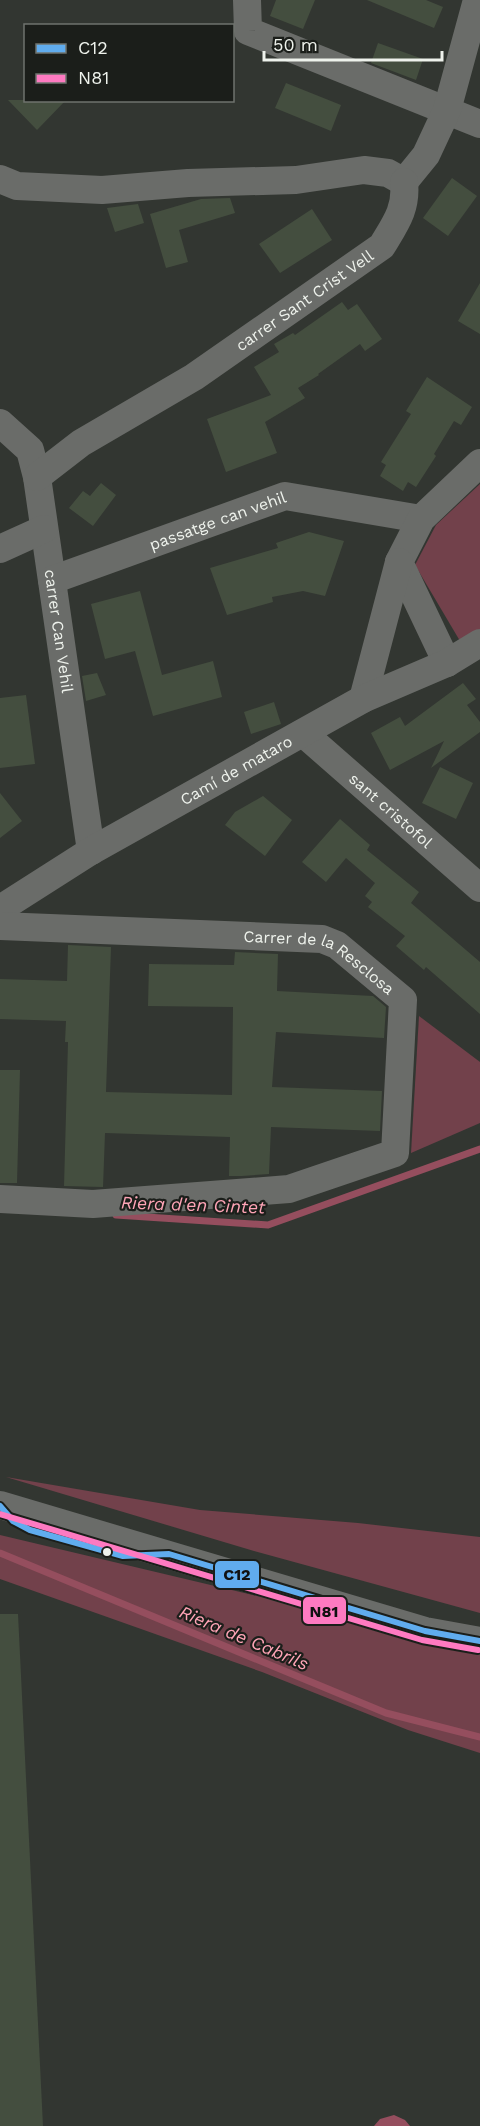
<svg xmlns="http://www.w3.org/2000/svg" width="480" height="2126" font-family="'Work Sans',sans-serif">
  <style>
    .green { fill: #72414b }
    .water { fill: #954e5e }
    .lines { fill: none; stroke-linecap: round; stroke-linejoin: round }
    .stream { stroke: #954e5e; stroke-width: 7 }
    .building { fill: #444e3f }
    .minor { stroke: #6a6c69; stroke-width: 28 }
    .bus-1-casing { stroke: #1b1e1a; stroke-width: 10 }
    .bus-2-casing { stroke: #1b1e1a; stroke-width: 10 }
    .bus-1 { stroke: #60acee; stroke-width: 6 }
    .bus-2 { stroke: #fe7ac1; stroke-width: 6 }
    .bus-dot { fill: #eef2ec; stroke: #1b1e1a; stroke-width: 2 }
    .labels { text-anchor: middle; stroke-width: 4.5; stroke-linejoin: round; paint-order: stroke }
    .street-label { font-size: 16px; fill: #eef2ec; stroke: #1b1e1a }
    .water-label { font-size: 18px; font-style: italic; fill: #fea4b6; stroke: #1b1e1a }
    .line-badge { stroke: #1b1e1a; stroke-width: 2 }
    .pale-badge-label { font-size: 16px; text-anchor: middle; font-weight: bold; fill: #111 }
  </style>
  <rect width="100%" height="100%" fill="#323631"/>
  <!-- green -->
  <g class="green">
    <polygon points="480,484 480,629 460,641 415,565 436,525"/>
    <polygon points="419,1016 480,1062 480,1123 411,1153"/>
    <polygon points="6,1477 200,1510 358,1523 480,1537 480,1613 254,1551"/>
    <polygon points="0,1535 308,1608 480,1655 480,1753 408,1730 262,1672 0,1579"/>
  </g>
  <!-- water -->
  <polygon class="water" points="394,2115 405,2120 410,2126 374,2126 380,2119"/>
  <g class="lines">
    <!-- stream -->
    <g class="stream">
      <polyline points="116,1215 268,1225 480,1149"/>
      <polyline points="0,1553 386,1713 480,1737"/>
    </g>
  </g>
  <!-- building -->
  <g class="building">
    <polygon points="276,0 315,0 303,29 270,16"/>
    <polygon points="367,0 426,0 443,7 434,28"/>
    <polygon points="378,43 423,59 416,80 371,63"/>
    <polygon points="286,83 341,105 331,131 275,108"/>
    <polygon points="8,100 66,100 37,130"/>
    <polygon points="452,178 477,196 448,236 423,218"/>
    <polygon points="230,198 235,213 179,230 188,262 166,268 150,214 201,199"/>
    <polygon points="138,204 144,223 115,232 107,208"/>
    <polygon points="312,209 332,240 280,273 259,244"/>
    <polygon points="480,283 480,334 458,321"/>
    <polygon points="342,302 348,310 357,304 382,339 365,351 360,344 318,374 319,375 298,388 305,398 265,422 277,453 226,472 207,419 271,395 254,367 279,352 274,344 293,333 295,335"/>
    <polygon points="427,377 472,407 461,425 454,421 434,454 436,456 416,487 408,482 403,491 380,476 386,465 381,462 411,414 406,411"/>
    <polygon points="101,483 116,495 93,526 69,508 83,491 90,496"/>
    <polygon points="309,532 344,541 325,596 303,591 272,597 273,602 227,615 210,568 278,548 276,543"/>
    <polygon points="140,591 162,675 213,661 222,697 153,716 135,651 105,659 91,604"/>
    <polygon points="97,673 106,695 86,701 82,676"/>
    <polygon points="463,683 476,699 467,705 480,722 480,732 431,768 444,741 390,770 371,733 400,717 405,726"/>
    <polygon points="26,695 35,764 0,768 0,698"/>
    <polygon points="274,702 281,724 251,734 244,712"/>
    <polygon points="440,767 473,783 456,819 422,803"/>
    <polygon points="0,793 22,821 0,838"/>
    <polygon points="263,796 292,820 265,856 225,825 235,812"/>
    <polygon points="340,819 370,845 367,850 419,892 411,903 480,962 480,1014 426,967 424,970 396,946 405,936 368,907 372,902 365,896 375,883 346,858 326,882 302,862"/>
    <polygon points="68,945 111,947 106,1092 232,1095 233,1007 148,1006 149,964 234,965 235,952 278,954 277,991 373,996 386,1007 384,1038 276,1032 272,1087 382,1091 380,1131 271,1127 269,1174 242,1176 229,1176 230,1137 105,1133 103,1187 64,1186 68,1042 65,1042 66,1021 0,1019 0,979 67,981"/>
    <polygon points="0,1070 20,1070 17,1183 0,1183"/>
    <polygon points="0,1614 18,1614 43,2126 0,2126"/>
  </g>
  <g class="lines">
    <!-- minor -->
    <g class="minor">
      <polyline points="247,0 248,31 480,124"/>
      <polyline points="0,179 17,186 102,190 188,183 296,180 364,170 388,173 404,182"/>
      <polyline points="404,182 426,155 447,110 477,0"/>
      <path id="s1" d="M0,423l30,27 7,27 54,374"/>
      <path id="s2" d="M37,477l44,-34 113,-66 188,-131c13,-22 25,-37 22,-64"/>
      <polyline points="0,549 44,529"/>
      <path id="s3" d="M52,580l233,-84 136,23"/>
      <polyline points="447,663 399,562 421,519 480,463"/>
      <polyline points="363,699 399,562"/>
      <path id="s4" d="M303,733l177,155"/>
      <path id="s5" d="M0,909l91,-58 272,-152 84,-36 33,-20"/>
      <path id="s6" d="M0,926l322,13 15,6 66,55 -8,153 -106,36 -196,15 -93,-5"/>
      <polyline points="0,1505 425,1631 480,1641"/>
    </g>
    <defs>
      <polyline id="bus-1" points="0,1506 13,1521 30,1530 123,1556 169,1554 425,1631 480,1641"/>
      <polyline id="bus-2" points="0,1514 422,1640 478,1650"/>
    </defs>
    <!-- bus-1 casing -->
    <use href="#bus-1" class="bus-1-casing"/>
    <!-- bus-2 casing -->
    <use href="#bus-2" class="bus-2-casing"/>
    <!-- bus-1 -->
    <use href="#bus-1" class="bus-1"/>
    <!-- bus-2 -->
    <use href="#bus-2" class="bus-2"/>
  </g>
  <!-- markers -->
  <circle class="bus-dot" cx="107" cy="1552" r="5"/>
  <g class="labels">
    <!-- street labels -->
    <g class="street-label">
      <text dy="6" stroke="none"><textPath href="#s2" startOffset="321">carrer Sant Crist Vell</textPath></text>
      <text dy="6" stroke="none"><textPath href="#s3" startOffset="176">passatge can vehil</textPath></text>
      <text dy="6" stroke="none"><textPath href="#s1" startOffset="224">carrer Can Vehil</textPath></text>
      <text dy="6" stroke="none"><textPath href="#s5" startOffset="274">Camí de mataro</textPath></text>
      <text dy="6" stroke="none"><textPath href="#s4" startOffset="117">sant cristofol</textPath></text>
      <text dy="6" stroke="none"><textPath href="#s6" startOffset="327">Carrer de la Resclosa</textPath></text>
    </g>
    <!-- water labels -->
    <g class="water-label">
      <text transform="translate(193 1205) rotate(2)" y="6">Riera d'en Cintet</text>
      <text transform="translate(244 1638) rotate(23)" y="6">Riera de Cabrils</text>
    </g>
  </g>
  <g class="line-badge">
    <rect x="214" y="1560" width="46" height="29" rx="6" fill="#60acee"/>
    <rect x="302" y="1596" width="45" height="29" rx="6" fill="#fe7ac1"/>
  </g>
  <g class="pale-badge-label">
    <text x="237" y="1580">C12</text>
    <text x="324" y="1617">N81</text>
  </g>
  <!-- legend -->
  <rect x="24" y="24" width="210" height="78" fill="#1b1e1a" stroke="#6f736e" stroke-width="1.5"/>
  <rect x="36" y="44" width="30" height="9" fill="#60acee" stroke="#6f736e" stroke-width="1.5"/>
  <text x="78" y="54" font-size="18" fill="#eef2ec">C12</text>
  <rect x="36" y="74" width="30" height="9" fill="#fe7ac1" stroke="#6f736e" stroke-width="1.5"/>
  <text x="78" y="84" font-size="18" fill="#eef2ec">N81</text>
  <!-- scale -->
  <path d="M264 51v9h178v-9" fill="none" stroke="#eef2ec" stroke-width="3"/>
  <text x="273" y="51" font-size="18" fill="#eef2ec" stroke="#1b1e1a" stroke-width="4.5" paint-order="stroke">50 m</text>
</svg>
